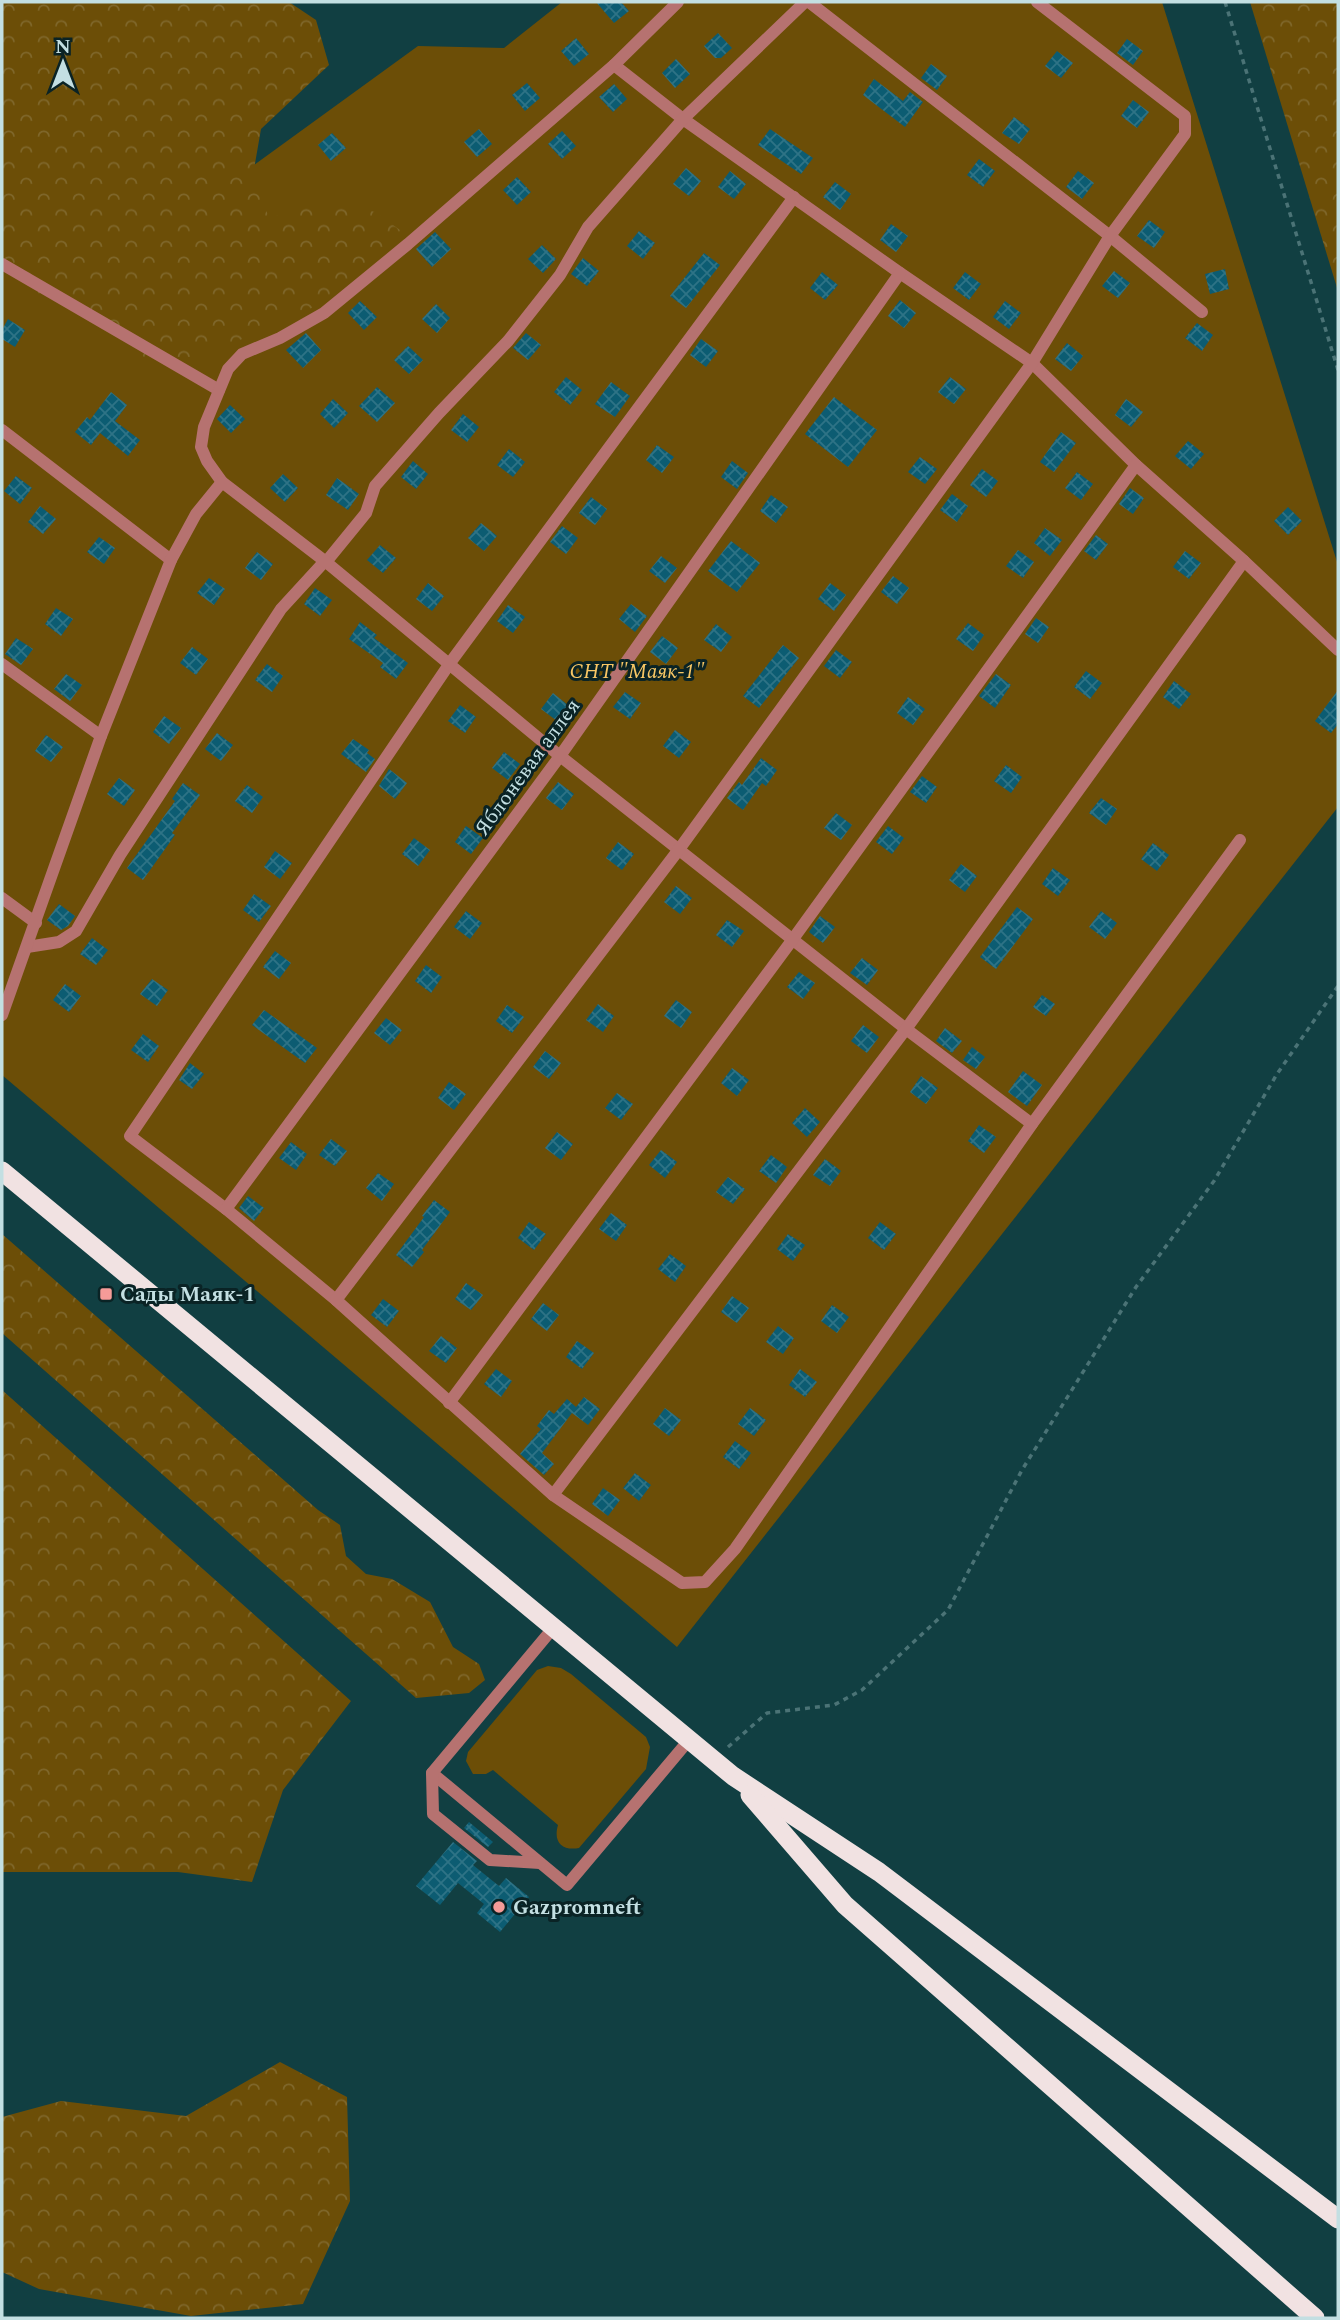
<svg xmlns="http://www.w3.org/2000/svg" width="1340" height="2320" font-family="Spectral,serif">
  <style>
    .green { fill: #6c4e07 }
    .forest { fill: url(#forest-crowns) }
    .building { fill: url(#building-cross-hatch) }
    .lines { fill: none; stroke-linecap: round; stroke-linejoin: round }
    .path { stroke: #4b7376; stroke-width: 3.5; stroke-dasharray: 5 5; stroke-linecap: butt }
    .service { stroke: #b67270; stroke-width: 12 }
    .trunk { stroke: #f1e2e2; stroke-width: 19 }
    .poi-dot { fill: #f59b98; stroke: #0a2325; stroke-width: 2.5 }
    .labels { text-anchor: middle; stroke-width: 6; stroke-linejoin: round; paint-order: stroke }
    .park-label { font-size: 21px; font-style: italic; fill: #f8c765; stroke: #0a2325 }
    .street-label { font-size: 21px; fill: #c3dfe2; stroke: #0a2325 }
    .poi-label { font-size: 21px; font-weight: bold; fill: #c3dfe2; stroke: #0a2325; text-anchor: start }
  </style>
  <defs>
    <pattern id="forest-crowns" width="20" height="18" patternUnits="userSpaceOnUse" patternTransform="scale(1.75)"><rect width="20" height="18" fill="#6c4e07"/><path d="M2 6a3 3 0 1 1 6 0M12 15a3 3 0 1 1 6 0" fill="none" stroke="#7f672b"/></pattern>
    <pattern id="building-cross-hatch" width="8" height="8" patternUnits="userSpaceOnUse" patternTransform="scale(1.75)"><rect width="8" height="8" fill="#0c5c72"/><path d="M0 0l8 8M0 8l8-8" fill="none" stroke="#2e7386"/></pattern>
  </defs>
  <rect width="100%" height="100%" fill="#113f42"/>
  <!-- green -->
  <g class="green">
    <polygon points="562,2 1162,2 1338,565 1338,807 677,1647 2,1075 2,151 138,249 418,46 504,48"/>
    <path d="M548,1666l13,2 10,6 75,63 4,10 -4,22 -67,79c-17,3 -26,-6 -21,-23l-65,-55 -7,4h-13l-7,-13 2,-9 69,-82z"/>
  </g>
  <!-- forest -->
  <g class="forest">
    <polygon points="2,2 289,2 316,20 329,65 261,129 253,175 269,218 331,201 375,212 407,235 336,297 202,357 144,357 104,324 2,276"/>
    <polygon points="1250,2 1338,2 1338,291"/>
    <polygon points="2,1234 318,1510 340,1525 346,1556 366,1574 392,1579 430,1602 453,1647 479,1664 485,1680 469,1693 416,1698 2,1333"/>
    <polygon points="2,1390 351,1701 283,1790 252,1882 178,1872 2,1872"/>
    <polygon points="280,2062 347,2097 350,2201 303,2304 191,2316 39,2289 2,2272 2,2117 61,2101 186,2116"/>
  </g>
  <!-- building -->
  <g class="building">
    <polygon points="596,2 621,2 629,11 614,23"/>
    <polygon points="718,33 732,48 721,58 715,58 704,46"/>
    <polygon points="576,38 589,54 574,66 561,51"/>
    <polygon points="1127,39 1143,51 1133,65 1117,53"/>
    <polygon points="1057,51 1073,63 1061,78 1045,66"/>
    <polygon points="676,59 690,74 675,88 662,73"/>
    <polygon points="931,64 947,76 937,90 921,78"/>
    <polygon points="874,79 903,101 910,92 923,102 905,127 863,95"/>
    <polygon points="527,83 540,98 525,111 512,95"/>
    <polygon points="614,84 627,99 613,112 599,97"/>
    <polygon points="1133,100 1149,112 1137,128 1121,116"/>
    <polygon points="1014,117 1030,129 1019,144 1002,133"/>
    <polygon points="479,129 492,144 477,157 464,142"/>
    <polygon points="770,129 813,158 801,174 758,145"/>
    <polygon points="562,131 576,146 562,159 548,144"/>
    <polygon points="332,133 346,148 331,161 318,145"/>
    <polygon points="979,159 995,171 983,187 967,175"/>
    <polygon points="686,168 701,181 689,196 673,184"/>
    <polygon points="730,171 746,184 734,199 718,187"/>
    <polygon points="1078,171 1094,183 1082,199 1066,187"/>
    <polygon points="517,177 531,192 517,205 503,190"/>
    <polygon points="835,182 851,194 840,210 823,197"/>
    <polygon points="1149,220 1165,232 1154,248 1137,236"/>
    <polygon points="891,224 908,236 896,252 880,240"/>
    <polygon points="639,231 655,243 643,259 627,246"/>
    <polygon points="435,232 451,249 432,267 416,249"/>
    <polygon points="542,245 556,259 543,273 528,259"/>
    <polygon points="704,253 720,265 686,308 670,296"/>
    <polygon points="583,258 599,271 587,286 571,274"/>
    <polygon points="1225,269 1229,289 1210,294 1205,274"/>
    <polygon points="1114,271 1130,283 1118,298 1102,286"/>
    <polygon points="822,272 838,285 825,300 810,288"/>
    <polygon points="965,272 981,284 969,300 953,288"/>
    <polygon points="900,300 916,313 904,328 888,316"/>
    <polygon points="360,301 377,317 364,330 348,313"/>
    <polygon points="1005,301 1021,313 1009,329 993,317"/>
    <polygon points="436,304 450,318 437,333 422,319"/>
    <polygon points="8,319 25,330 15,347 2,339 2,330"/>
    <polygon points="1197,323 1213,335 1202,351 1185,338"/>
    <polygon points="306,333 321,350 303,368 286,350"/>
    <polygon points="526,333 541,345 528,360 513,348"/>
    <polygon points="701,339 718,351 706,367 690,355"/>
    <polygon points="1067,343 1083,356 1071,371 1055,359"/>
    <polygon points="408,346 423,360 409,374 394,360"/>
    <polygon points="566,377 582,390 570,405 554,392"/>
    <polygon points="950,377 966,389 954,404 938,392"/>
    <polygon points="611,382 630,396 615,417 595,404"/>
    <polygon points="377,387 395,403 377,422 359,406"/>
    <polygon points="111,392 127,405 115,421 140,440 128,456 100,433 91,445 75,432 87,417 90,420"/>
    <polygon points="834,397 877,430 848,467 805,434"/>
    <polygon points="333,399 348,413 334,428 320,414"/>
    <polygon points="1126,399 1143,412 1131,427 1115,415"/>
    <polygon points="230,405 245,419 231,433 217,419"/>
    <polygon points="463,414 479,427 467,442 451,430"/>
    <polygon points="1061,432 1076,443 1054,472 1040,462"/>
    <polygon points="1188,441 1204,454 1191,469 1175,456"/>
    <polygon points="657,445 674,457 662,473 646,460"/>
    <polygon points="509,449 525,462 513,477 497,465"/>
    <polygon points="920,457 937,469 925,484 908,472"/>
    <polygon points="413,461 428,474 416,489 401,477"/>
    <polygon points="732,461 748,473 737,489 721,477"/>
    <polygon points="982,469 998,481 986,497 970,485"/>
    <polygon points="1077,472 1093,484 1081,500 1065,488"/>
    <polygon points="283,474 298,488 285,502 270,488"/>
    <polygon points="16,476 32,488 20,504 4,491"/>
    <polygon points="337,478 359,494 348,510 326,495"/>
    <polygon points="1130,488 1144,498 1133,514 1119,504"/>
    <polygon points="952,494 968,506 957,522 940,510"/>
    <polygon points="771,495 788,507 776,523 760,511"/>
    <polygon points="591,497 607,509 595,525 579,513"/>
    <polygon points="40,506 56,519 43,534 28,522"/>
    <polygon points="1288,507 1302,521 1288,535 1274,521"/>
    <polygon points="481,523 497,536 484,551 468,538"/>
    <polygon points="562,526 578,538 566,554 550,542"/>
    <polygon points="1045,528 1062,540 1050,556 1034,543"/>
    <polygon points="1096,535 1108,544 1096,560 1084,551"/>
    <polygon points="99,537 115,548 104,564 87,552"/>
    <polygon points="731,541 760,563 737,592 708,571"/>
    <polygon points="380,545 396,558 383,573 367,560"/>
    <polygon points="1018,550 1034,562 1023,578 1006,566"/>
    <polygon points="1185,551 1201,563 1189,579 1173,567"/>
    <polygon points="257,552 273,564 261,580 245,568"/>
    <polygon points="661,556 677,568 665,583 649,571"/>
    <polygon points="893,576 909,588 897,604 881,592"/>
    <polygon points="209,578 225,589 214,605 197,593"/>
    <polygon points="428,583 444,596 432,611 416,599"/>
    <polygon points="830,583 846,595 834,611 818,599"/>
    <polygon points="315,588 332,600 320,616 304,604"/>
    <polygon points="631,604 647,616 635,632 619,619"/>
    <polygon points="508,605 525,617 513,633 497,621"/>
    <polygon points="56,608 73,619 61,636 45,624"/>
    <polygon points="1036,618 1049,627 1038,643 1025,634"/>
    <polygon points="360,622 377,635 374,638 408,663 396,679 380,667 383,663 349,639"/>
    <polygon points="968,623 984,635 973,651 956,639"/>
    <polygon points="716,624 732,637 721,652 704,640"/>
    <polygon points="662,636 678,648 666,664 650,652"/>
    <polygon points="16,638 33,649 21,665 5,654"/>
    <polygon points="783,645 799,658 759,708 743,696"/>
    <polygon points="192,647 208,659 196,675 180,663"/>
    <polygon points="836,650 852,662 840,678 824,666"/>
    <polygon points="267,664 283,676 272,692 255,680"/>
    <polygon points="1086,671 1102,683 1090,699 1074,687"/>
    <polygon points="66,674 82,685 70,701 54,689"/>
    <polygon points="996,674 1011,685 995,708 979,696"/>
    <polygon points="1174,681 1191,694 1179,709 1163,697"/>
    <polygon points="1338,690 1338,724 1331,733 1315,721"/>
    <polygon points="625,692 641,703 630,719 613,707"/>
    <polygon points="553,693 569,706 557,721 541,709"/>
    <polygon points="908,697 925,709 913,725 897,713"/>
    <polygon points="460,705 476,717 465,733 448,721"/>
    <polygon points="164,716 181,728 169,744 153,732"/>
    <polygon points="675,730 691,742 679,758 663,746"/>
    <polygon points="217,733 233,745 221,761 205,749"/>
    <polygon points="46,735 63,747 51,762 35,751"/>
    <polygon points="353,739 369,750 367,753 375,759 366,772 341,754"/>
    <polygon points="504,752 520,764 508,780 492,768"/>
    <polygon points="761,758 777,770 766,786 762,783 743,810 727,798 739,782 742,785"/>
    <polygon points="1006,765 1022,777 1011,793 994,781"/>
    <polygon points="389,769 407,783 395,799 379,786"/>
    <polygon points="922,776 937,787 926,803 910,792"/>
    <polygon points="119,778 135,790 124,806 107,794"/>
    <polygon points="558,782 574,794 562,810 546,798"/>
    <polygon points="183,783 200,795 172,833 175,835 143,880 127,868 175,801 172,799"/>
    <polygon points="247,785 263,797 252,813 235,801"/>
    <polygon points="1101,798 1117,809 1106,825 1089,813"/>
    <polygon points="836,813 852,825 841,840 824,828"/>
    <polygon points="466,826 483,838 471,854 455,842"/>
    <polygon points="888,826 904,838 892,854 876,842"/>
    <polygon points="414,838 430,850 418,866 402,854"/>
    <polygon points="618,842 634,854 622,870 606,858"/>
    <polygon points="1153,843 1169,855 1157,871 1141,859"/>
    <polygon points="275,851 292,863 280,879 264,867"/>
    <polygon points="961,864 977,876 965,892 949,880"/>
    <polygon points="1053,868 1070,880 1058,896 1042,884"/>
    <polygon points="676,886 692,898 680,914 664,902"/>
    <polygon points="254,894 271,906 259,922 243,910"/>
    <polygon points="59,904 75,916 68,926 61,930 47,920"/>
    <polygon points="1017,907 1033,919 996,969 980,957"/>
    <polygon points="466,911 482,923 470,939 454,927"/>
    <polygon points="1101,911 1117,923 1105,939 1089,927"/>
    <polygon points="820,916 835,927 823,943 809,932"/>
    <polygon points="727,920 744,931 732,947 716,935"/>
    <polygon points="92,938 108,950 96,965 80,954"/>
    <polygon points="275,951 291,963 279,979 263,967"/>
    <polygon points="862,958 878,970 867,985 850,973"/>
    <polygon points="426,965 442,977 431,993 415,981"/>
    <polygon points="799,972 815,983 803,999 787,987"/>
    <polygon points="152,979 168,990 157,1006 140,994"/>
    <polygon points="65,984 81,996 69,1012 53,1000"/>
    <polygon points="1042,995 1055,1004 1046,1016 1033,1007"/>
    <polygon points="676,1000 692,1012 681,1028 664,1016"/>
    <polygon points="598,1004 614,1016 603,1032 586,1020"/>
    <polygon points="507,1005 524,1017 512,1033 496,1021"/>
    <polygon points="264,1010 317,1048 305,1063 252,1025"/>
    <polygon points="386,1018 402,1030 390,1045 374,1033"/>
    <polygon points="863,1025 879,1037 867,1053 851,1041"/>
    <polygon points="945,1028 962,1041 952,1053 936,1041"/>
    <polygon points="143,1034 159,1046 148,1062 131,1050"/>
    <polygon points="972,1047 985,1057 976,1069 963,1060"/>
    <polygon points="545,1051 561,1063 549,1079 533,1067"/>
    <polygon points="190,1063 204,1074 192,1089 179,1080"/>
    <polygon points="732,1068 749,1080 737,1096 721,1083"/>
    <polygon points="1023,1071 1042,1085 1027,1106 1008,1092"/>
    <polygon points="921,1076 938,1088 926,1104 910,1092"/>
    <polygon points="449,1082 466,1094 454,1110 438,1098"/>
    <polygon points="617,1093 633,1104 621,1120 605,1108"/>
    <polygon points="805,1108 820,1122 807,1137 792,1123"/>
    <polygon points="979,1125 996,1137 984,1153 968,1141"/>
    <polygon points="557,1132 573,1144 561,1160 545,1148"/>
    <polygon points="331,1139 347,1151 335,1166 319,1155"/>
    <polygon points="291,1142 307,1154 296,1170 279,1158"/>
    <polygon points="661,1150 677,1162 665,1178 649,1165"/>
    <polygon points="771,1155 787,1167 776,1183 759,1171"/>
    <polygon points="825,1159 841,1171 830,1186 813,1175"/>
    <polygon points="378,1173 394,1184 382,1201 366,1188"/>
    <polygon points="728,1177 745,1189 733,1204 716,1192"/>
    <polygon points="248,1196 264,1208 254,1221 239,1208"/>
    <polygon points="434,1200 450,1212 422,1250 424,1252 412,1267 396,1255 424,1217 422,1216"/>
    <polygon points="611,1213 627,1225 616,1241 599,1229"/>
    <polygon points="529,1222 546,1234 534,1250 518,1238"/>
    <polygon points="880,1222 896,1234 884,1250 868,1238"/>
    <polygon points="788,1234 805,1245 793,1261 777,1249"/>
    <polygon points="670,1254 686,1266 675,1282 658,1269"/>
    <polygon points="466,1283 483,1295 471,1310 455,1299"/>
    <polygon points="732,1296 749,1308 737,1323 721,1312"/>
    <polygon points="383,1299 399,1311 387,1327 371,1315"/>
    <polygon points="543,1303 559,1315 547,1331 531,1319"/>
    <polygon points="832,1305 849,1317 837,1333 821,1321"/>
    <polygon points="778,1326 794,1338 783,1354 766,1342"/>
    <polygon points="441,1336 457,1348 446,1363 429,1351"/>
    <polygon points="577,1341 594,1353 582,1369 566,1357"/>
    <polygon points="496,1369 512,1381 501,1397 484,1384"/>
    <polygon points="800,1369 817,1382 805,1397 789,1385"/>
    <polygon points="584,1397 600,1409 588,1425 572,1413 542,1453 554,1464 544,1475 520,1454 541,1429 537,1426 549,1410 554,1414 567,1399 576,1407"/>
    <polygon points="665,1408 681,1420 669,1436 653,1424"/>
    <polygon points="750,1408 766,1420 754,1436 738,1424"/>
    <polygon points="735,1441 751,1453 739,1469 723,1457"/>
    <polygon points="635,1473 651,1485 639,1501 623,1488"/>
    <polygon points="603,1488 620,1500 608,1516 592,1504"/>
    <polygon points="469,1822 493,1842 488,1847 464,1828"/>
    <polygon points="453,1842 477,1861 473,1865 499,1886 506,1878 529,1897 500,1932 477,1913 484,1904 458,1883 440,1905 416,1886"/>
  </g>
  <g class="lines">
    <!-- path -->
    <g class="path">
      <polyline points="1225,2 1338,370"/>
      <polyline points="728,1747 767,1713 834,1705 862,1690 948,1610 1022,1470 1136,1287 1214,1181 1277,1074 1338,986"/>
    </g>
    <!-- service -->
    <g class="service">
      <polyline points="809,2 1110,236 1202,312"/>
      <polyline points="614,65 683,119 900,273 1032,363 1136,465 1244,561 1338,650"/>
      <polyline points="794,197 450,663 130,1136 226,1209 336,1300 553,1495 682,1583 705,1582 735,1549 1032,1124 1240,840"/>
      <polyline points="2,264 219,390"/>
      <polyline points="2,430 171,560"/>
      <polyline points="222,482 207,461 201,447 204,427 228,369 242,354 280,338 324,313 408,244 614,65 678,2"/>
      <polyline points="326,562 366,513 375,486 439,413 508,341 560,275 588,227 683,119 805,2"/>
      <polyline points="2,664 101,736"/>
      <polyline points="2,898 36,923"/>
      <polyline points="27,947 59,942 76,931 120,855 281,609 325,561"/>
      <polyline points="2,1015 101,736 171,560 196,514 222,482 326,562 560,756 906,1029 1032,1124"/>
      <polyline points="226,1209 560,756 900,273"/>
      <polyline points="336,1300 680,848 1032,363 1110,236 1185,134 1185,116 1037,2"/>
      <polyline points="449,1403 793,939 1136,465"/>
      <polyline points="553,1495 906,1029 1244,561"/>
      <polyline points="432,1773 567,1885 689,1740"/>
      <polyline points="540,1863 490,1860 433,1814 432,1773 554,1627"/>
    </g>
    <!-- trunk -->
    <g class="trunk">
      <polyline points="2,1171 733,1776 879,1872 1338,2219"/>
      <polyline points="750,1795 845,1905 1315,2318"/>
    </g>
  </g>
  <!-- markers -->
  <g class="poi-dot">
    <rect x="99" y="1287" width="14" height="14" rx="3.5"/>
    <circle cx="499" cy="1907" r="7"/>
  </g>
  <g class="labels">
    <!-- park labels -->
    <g class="park-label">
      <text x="637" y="678">СНТ "Маяк-1"</text>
    </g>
    <!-- street labels -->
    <g class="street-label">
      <text transform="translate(527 767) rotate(-54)" y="7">Яблоневая аллея</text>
    </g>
    <!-- poi labels -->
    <g class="poi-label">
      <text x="120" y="1301">Сады Маяк-1</text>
      <text x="513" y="1914">Gazpromneft</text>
    </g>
  </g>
  <!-- border -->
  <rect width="1340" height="2320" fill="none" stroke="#c3dfe2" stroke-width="7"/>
  <!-- north arrow -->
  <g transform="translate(63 63)" stroke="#0a2325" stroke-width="5" paint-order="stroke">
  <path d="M0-5L12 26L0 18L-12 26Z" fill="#c3dfe2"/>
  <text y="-10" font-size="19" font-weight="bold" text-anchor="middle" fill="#c3dfe2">N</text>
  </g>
</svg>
